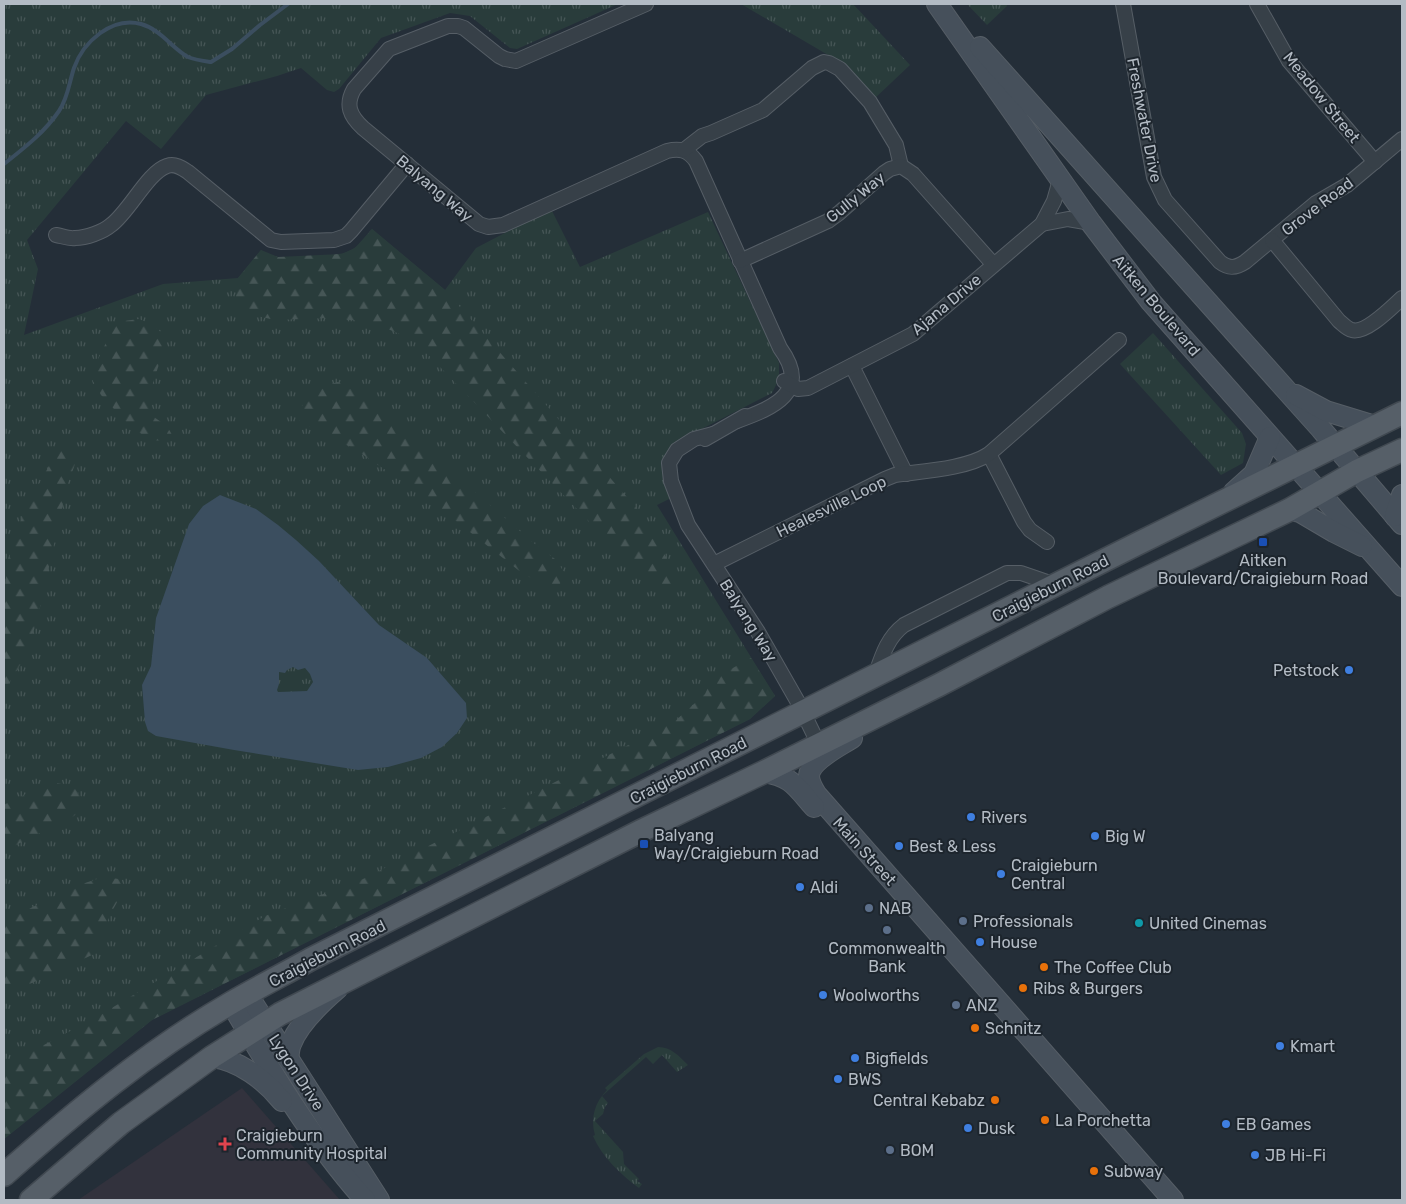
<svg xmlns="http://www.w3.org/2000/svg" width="1406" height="1204" font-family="Rubik,sans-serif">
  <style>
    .medical { fill: #32323d }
    .grass { fill: url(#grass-tufts) }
    .forest { fill: url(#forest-firs) }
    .water { fill: #3b4e5f; fill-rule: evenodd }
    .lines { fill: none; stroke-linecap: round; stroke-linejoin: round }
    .stream { stroke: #3b4e5f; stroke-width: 4 }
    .street-casing { stroke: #565e66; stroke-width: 16 }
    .secondary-casing { stroke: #565e66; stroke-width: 22 }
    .primary-casing { stroke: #414951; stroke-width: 25 }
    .street { stroke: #374048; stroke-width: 14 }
    .secondary { stroke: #46505b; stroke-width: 20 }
    .primary { stroke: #565f68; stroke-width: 22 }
    .transit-dot { fill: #1a4fb4; stroke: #1d252d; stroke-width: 2 }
    .shop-dot { fill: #3f7fe0; stroke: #1d252d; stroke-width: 2 }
    .service-dot { fill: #5c6f8a; stroke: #1d252d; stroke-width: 2 }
    .culture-dot { fill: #0f9aa8; stroke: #1d252d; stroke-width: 2 }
    .food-dot { fill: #e8710a; stroke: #1d252d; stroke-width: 2 }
    .health-dot { fill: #e0444e; stroke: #1d252d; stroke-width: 2 }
    .labels { text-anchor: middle; stroke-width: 4; stroke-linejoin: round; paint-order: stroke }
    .street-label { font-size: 16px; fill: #b3bbc4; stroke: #1d252d }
    .poi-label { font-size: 16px; fill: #b3bbc4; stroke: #1d252d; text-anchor: start }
  </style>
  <defs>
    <pattern id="grass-tufts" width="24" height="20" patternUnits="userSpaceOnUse" patternTransform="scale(1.25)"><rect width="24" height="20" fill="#293c3b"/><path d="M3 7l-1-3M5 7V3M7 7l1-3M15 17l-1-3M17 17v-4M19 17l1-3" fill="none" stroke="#465656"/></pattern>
    <pattern id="forest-firs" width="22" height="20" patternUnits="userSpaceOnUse" patternTransform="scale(1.25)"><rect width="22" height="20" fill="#293c3b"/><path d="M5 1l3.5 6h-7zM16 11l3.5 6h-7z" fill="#465656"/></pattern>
  </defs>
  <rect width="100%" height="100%" fill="#242e38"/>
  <!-- medical -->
  <polygon class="medical" points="242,1088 340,1200 78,1200"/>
  <!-- grass -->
  <g class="grass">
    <path d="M4,4h614l-101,45 -7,-1 -40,-32 -20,-3 -69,25 -42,51 -5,3 -7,-2 -26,-22 -24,8 -71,19 -45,54 -35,-28 -99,119 11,29 -14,66 139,-51 75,-6 23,-28c5,4 12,6 18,7 14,1 59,0 70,-6 10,-4 16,-14 23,-22l73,61 31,-42 75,-39 29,58 128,-55 71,151v16l-7,14 -84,43 -16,14 -1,48 -14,7 118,191 -25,23 -598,301 -148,119z"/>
    <polygon points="741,4 853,4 910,65 874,99 840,62"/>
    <polygon points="967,4 1006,4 1007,6 987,25"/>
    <polygon points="1153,333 1242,433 1246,444 1243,463 1221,475 1120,364"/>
    <path d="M658,1047c13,0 21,9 30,18l-11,7 -15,-17 -9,9 -7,-7 -44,39 6,7 -3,4 -2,7 -8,7 28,31 1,12 15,15 -2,2 5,3 -3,4c-18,-13 -37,-31 -46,-52l2,-1c-5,-17 0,-33 12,-45l-2,-2 39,-34z"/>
  </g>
  <!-- forest -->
  <g class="forest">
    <polygon points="372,229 445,290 641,513 671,566 676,585 672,594 655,588 632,566 414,340 371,322 330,318 275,320 248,314 235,304 238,278 261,250 278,257 342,254 355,248"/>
    <path d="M139,319l14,6 11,10 2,13 -5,10 -12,37v17c9,10 18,11 23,23l-6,6 -17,-1 -23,-18 -25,-27 -11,-19 26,-54z"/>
    <path d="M338,382l20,11 27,21 151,131 19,14 9,13 -4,12 -9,5 -29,-16 -98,-77 -71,-48 -33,-15 -21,-13c4,-28 13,-31 39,-38z"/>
    <path d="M62,448c23,1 11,21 6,34 -7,31 -14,62 -21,94 -9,40 -16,81 -43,113v-94l4,-34 15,-47 27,-50z"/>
    <polygon points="751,658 775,696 750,719 152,1020 4,1139 4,1066 95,1018 265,916 363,879 674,722 705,694 711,680"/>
    <polygon points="50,782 73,786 81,797 81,808 74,816 4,851 4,805"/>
    <polygon points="103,877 119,879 125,888 111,913 92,955 4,996 4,921 76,886"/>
  </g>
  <!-- water -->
  <path class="water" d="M220,495l36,14 22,16 18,15 23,21 60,64 48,33 39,45 1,15 -10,15 -15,14 -21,11 -33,9 -30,3 -124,-20 -78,-14 -8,-5 -3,-9 -3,-37 9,-19 5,-48 33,-94 14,-18zM293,667l5,3 7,-2 5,6 3,8 -6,9 -29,1 -1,-2 2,-6v-12l6,1 2,-3z"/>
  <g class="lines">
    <!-- stream -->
    <path class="stream" d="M4,164c20,-16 40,-31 55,-53 9,-13 10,-28 15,-43 9,-26 38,-52 67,-44 19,5 31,24 47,33 7,3 16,4 23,5l21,-13 28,-24 28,-21"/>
    <defs>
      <g id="street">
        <path d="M646,4l-130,57 -11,-2 -6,-3 -35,-28 -6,-2h-10l-59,23 -35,40c-9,16 -4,27 9,39l116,96 9,3 15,-2 164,-74c13,-3 21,-1 29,10l84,187c32,44 -7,60 -43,73"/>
        <path d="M1123,4l31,173 11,23 55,62c9,7 16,6 25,0l71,-59 31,-18 55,-46"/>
        <polyline points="1257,4 1289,61 1375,162"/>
        <polyline points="684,150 702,136 711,133 763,110 812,68 824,62 829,63 840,69 870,102 896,145 901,166"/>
        <polyline points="1042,224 1068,219 1091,223"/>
        <path d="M56,235c6,1 13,4 19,3 11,0 28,-6 36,-13 18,-13 37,-53 56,-59 8,-3 15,2 21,6l83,68 10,2 53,-2 12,-4 5,-5 56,-67"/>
        <path d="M1272,240l67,81c4,3 8,8 13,9 14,4 40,-23 50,-32"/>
        <polyline points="740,261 828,221 839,213 884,173 890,169 901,166 913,174 993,264"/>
        <polyline points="852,366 906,474"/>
        <polyline points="784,381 798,389 808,388 913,334 1042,224 1054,201 1060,180"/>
        <polyline points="713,434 694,439 677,450 669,463 671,481 688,525 758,632 799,704 819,745"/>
        <polyline points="705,439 745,416"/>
        <polyline points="989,454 1024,522 1030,530 1047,542"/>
        <path d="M714,564l171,-85 10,-4c28,-4 71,-6 94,-21l130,-114"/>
        <path d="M875,676c7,-20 12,-38 29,-51l103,-52h14l35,12"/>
      </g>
      <g id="secondary">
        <polyline points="937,4 1091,223 1151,302 1402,586"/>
        <polyline points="980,47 1321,429 1402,524"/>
        <polyline points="1296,395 1326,411 1375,426"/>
        <polyline points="1234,492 1254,474 1270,437"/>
        <polyline points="1289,510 1300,512 1334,532 1362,546"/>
        <polyline points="1395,516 1402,495"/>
        <path d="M852,738c-12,8 -42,22 -43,38 0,6 4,13 7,18l357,406"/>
        <path d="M764,772c28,4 33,16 50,35"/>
        <polyline points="247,994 379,1200"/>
        <path d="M231,1003c39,67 82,139 134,197"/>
        <path d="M212,1057c27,3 53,23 70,44"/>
        <path d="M288,1059c1,-5 1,-11 3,-15 7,-19 31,-42 46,-55"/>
      </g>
      <g id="primary">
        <path d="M4,1175c71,-63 144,-124 227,-172 26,-15 53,-29 80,-44l826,-415 265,-131"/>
        <polyline points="31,1200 121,1123 212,1057 280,1014 641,831 764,772 939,685 1108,597 1289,510 1357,471 1402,450"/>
      </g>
    </defs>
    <!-- street casing -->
    <use href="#street" class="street-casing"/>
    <!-- secondary casing -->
    <use href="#secondary" class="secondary-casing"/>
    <!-- primary casing -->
    <use href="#primary" class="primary-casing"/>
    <!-- street -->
    <use href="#street" class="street"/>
    <!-- secondary -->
    <use href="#secondary" class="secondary"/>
    <!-- primary -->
    <use href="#primary" class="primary"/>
  </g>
  <!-- markers -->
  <g class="transit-dot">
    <rect x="1258" y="537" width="10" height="10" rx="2.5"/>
    <rect x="639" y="839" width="10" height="10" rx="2.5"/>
  </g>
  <g class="shop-dot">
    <circle cx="1349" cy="670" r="5"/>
    <circle cx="971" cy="817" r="5"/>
    <circle cx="1095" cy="836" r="5"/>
    <circle cx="899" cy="846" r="5"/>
    <circle cx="1001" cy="874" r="5"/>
    <circle cx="800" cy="887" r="5"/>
    <circle cx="980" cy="942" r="5"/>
    <circle cx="823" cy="995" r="5"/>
    <circle cx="1280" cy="1046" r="5"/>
    <circle cx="855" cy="1058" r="5"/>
    <circle cx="838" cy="1079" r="5"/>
    <circle cx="1226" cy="1124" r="5"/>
    <circle cx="968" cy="1128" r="5"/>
    <circle cx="1255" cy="1155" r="5"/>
  </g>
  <g class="service-dot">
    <circle cx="869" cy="908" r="5"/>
    <circle cx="963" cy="921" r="5"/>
    <circle cx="887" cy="930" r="5"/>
    <circle cx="956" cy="1005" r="5"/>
    <circle cx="890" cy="1150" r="5"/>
  </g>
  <circle class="culture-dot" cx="1139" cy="923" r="5"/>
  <g class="food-dot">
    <circle cx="1044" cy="967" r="5"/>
    <circle cx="1023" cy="988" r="5"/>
    <circle cx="975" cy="1028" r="5"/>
    <circle cx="995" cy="1100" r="5"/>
    <circle cx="1045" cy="1120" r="5"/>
    <circle cx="1094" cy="1171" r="5"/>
  </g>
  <path class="health-dot" d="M222.5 1136.5h5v5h5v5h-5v5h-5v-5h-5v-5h5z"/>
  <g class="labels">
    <!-- street labels -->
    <g class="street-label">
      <text transform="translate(1322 97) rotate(51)" y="6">Meadow Street</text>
      <text transform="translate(1145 120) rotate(79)" y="6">Freshwater Drive</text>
      <text transform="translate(435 188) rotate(40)" y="6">Balyang Way</text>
      <text transform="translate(855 197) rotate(-39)" y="6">Gully Way</text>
      <text transform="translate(1317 206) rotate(-37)" y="6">Grove Road</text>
      <text transform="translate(946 304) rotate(-40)" y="6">Ajana Drive</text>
      <text transform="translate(1157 305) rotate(50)" y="6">Aitken Boulevard</text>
      <text transform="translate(831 506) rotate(-26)" y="6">Healesville Loop</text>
      <text transform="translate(1050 588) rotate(-27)" y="6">Craigieburn Road</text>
      <text transform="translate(749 620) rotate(58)" y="6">Balyang Way</text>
      <text transform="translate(688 770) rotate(-27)" y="6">Craigieburn Road</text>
      <text transform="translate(865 851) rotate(48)" y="6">Main Street</text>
      <text transform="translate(327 953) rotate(-27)" y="6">Craigieburn Road</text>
      <text transform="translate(297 1072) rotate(57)" y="6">Lygon Drive</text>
    </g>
    <!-- poi labels -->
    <g class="poi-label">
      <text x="1263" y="566" text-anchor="middle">Aitken<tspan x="1263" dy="18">Boulevard/Craigieburn Road</tspan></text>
      <text x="1339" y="676" text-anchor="end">Petstock</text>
      <text x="981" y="823">Rivers</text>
      <text x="654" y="841">Balyang<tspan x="654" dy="18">Way/Craigieburn Road</tspan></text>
      <text x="1105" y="842">Big W</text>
      <text x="909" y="852">Best &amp; Less</text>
      <text x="1011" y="871">Craigieburn<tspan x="1011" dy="18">Central</tspan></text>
      <text x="810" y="893">Aldi</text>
      <text x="879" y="914">NAB</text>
      <text x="973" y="927">Professionals</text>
      <text x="1149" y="929">United Cinemas</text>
      <text x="990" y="948">House</text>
      <text x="887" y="954" text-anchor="middle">Commonwealth<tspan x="887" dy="18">Bank</tspan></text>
      <text x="1054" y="973">The Coffee Club</text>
      <text x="1033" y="994">Ribs &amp; Burgers</text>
      <text x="833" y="1001">Woolworths</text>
      <text x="966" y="1011">ANZ</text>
      <text x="985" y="1034">Schnitz</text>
      <text x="1290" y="1052">Kmart</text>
      <text x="865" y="1064">Bigfields</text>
      <text x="848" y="1085">BWS</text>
      <text x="985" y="1106" text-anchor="end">Central Kebabz</text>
      <text x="1055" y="1126">La Porchetta</text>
      <text x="1236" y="1130">EB Games</text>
      <text x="978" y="1134">Dusk</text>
      <text x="236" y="1141">Craigieburn<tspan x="236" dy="18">Community Hospital</tspan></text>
      <text x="900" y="1156">BOM</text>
      <text x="1265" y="1161">JB Hi-Fi</text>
      <text x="1104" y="1177">Subway</text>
    </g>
  </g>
  <!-- border -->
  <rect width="1406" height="1204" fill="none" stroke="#b3bbc4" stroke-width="10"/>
</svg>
